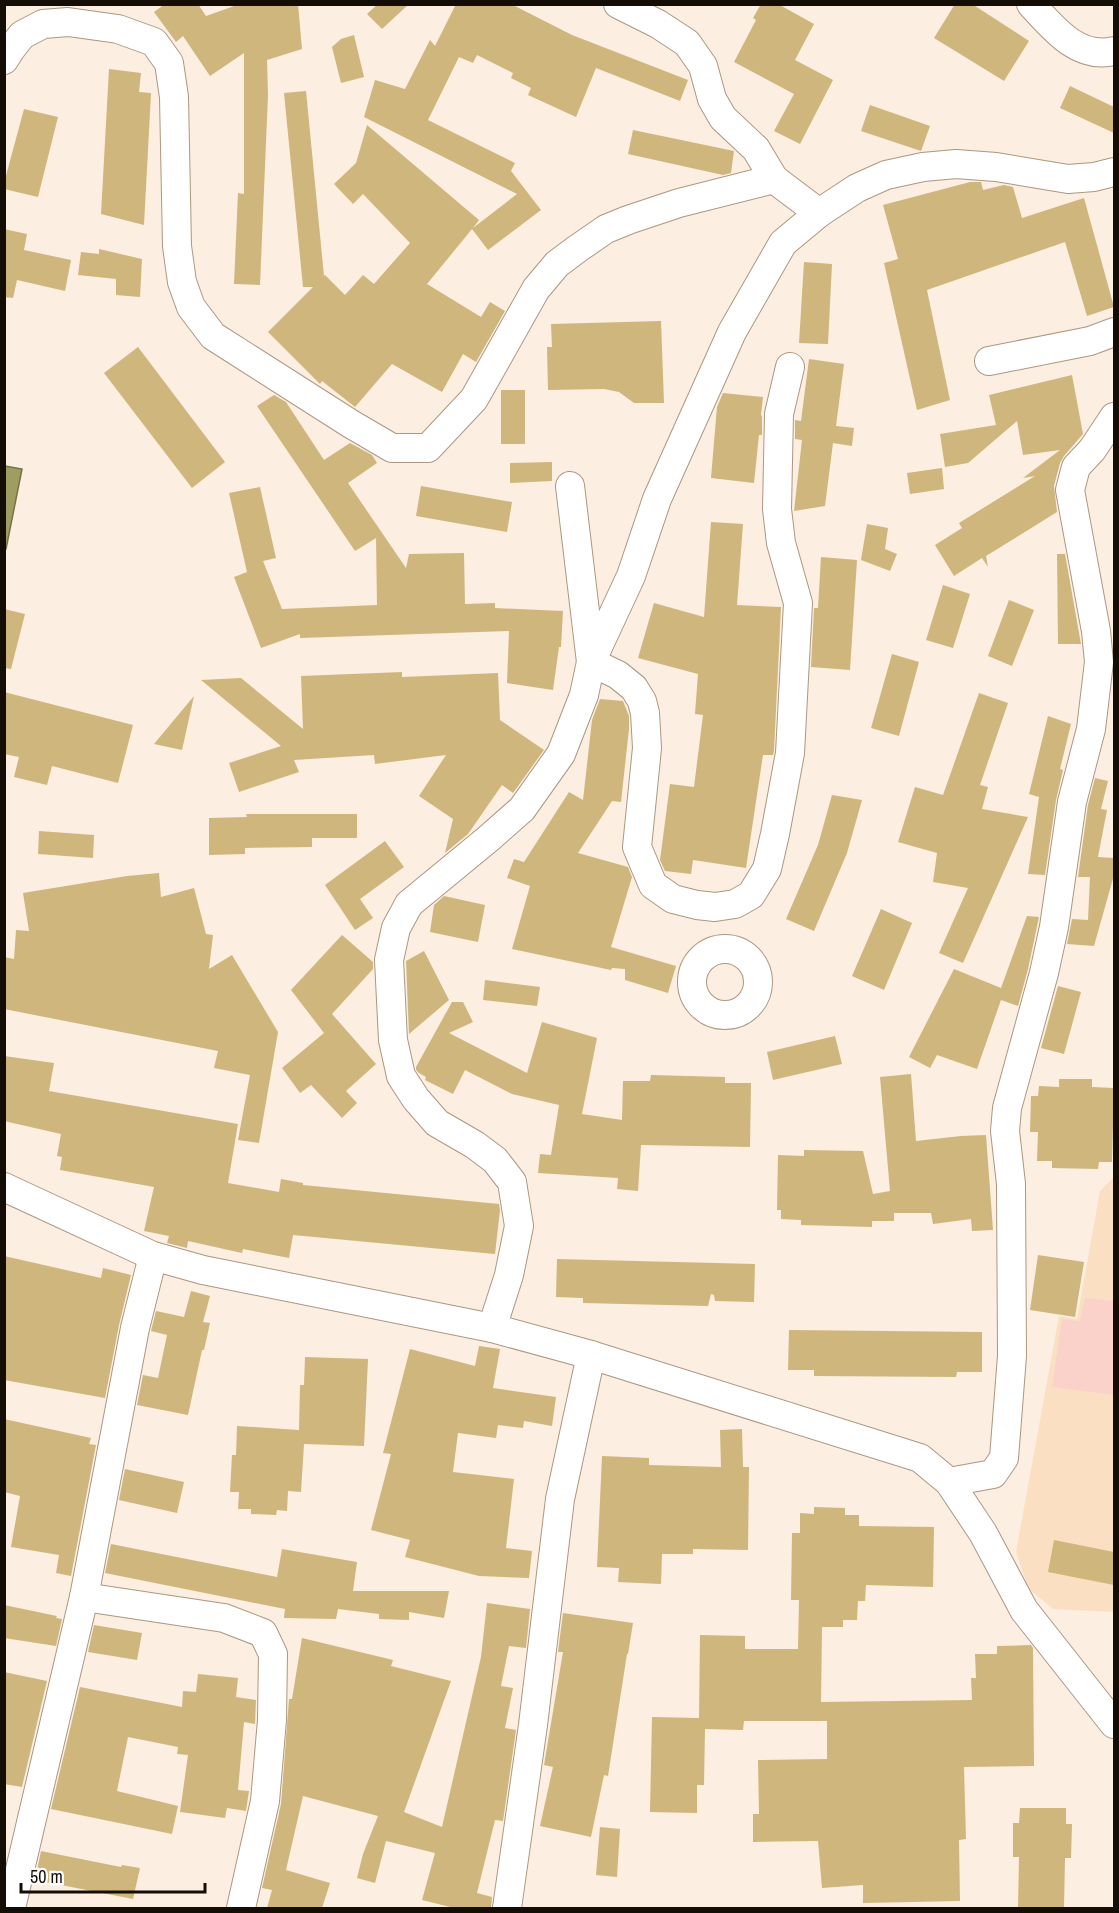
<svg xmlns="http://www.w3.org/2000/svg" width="1119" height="1913" font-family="'Archivo Narrow',sans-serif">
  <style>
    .built { fill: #fbdfc2 }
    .green { fill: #fbd2ca }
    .water { fill: #9f9d61; stroke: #757246; stroke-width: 1.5 }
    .building { fill: #cfb67c }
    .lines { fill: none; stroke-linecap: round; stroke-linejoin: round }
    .minor-casing { stroke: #ac9782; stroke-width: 30 }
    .minor { stroke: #fff; stroke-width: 28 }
  </style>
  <rect width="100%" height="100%" fill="#fceee1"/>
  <!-- built -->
  <polygon class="built" points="1114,1177 1114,1612 1053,1609 1028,1588 1016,1552 1059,1316 1077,1319 1100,1191"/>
  <!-- green -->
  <polygon class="green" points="1085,1298 1114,1301 1114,1395 1052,1387 1062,1319 1080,1321"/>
  <!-- water -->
  <polygon class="water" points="5,466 22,469 6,549 4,549"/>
  <!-- building -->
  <g class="building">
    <polygon points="165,4 198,4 206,16 240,4 298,4 302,49 267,60 268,95 260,285 234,284 238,193 244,194 244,53 210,76 183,36 176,42 154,12"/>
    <polygon points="378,4 409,4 382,29 367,14"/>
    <polygon points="456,4 511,4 572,35 688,80 680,101 596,68 576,117 528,95 531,88 511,78 513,73 477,55 473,63 459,57 428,120 515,163 511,171 541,210 488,250 472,229 427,284 481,317 490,302 505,311 476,362 463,354 442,392 392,364 355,407 322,381 320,384 268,332 313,287 303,287 284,93 306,91 324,276 325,275 345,295 363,275 374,284 410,243 363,194 353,204 334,184 356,163 367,125 479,220 473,228 517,194 364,117 375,80 405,89 430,40 435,46"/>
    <polygon points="761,4 778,4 814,24 795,60 833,80 800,144 774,131 794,94 734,62 756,20 753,18"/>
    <polygon points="955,4 972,4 1029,41 1004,81 934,38"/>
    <polygon points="354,35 364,77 341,83 332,47 341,39"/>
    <polygon points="109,69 141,73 139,92 151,93 144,225 101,214"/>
    <polygon points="1070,86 1114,107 1114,133 1060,108"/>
    <polygon points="870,105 930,126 921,151 861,131"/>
    <polygon points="24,109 58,117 38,197 4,189 4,183"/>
    <polygon points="633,130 734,151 731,173 723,175 628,154"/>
    <polygon points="970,182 981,182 983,190 1004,185 1013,187 1022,218 1084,198 1114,307 1087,316 1065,242 927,290 950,400 917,410 884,263 898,259 883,205"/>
    <polygon points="4,229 27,234 24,250 71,260 65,291 17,280 13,298 4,297"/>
    <polygon points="99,249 142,259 140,297 116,295 116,279 78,275 81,252 99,254"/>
    <polygon points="804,262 832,264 828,344 799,343"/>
    <polygon points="661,321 664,403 634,403 619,392 604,389 548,390 547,347 552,347 551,324"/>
    <polygon points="138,347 225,462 192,488 104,373"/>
    <polygon points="809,359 844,364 836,426 854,428 852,446 833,443 825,506 794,511 802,440 795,439 795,420 801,421"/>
    <polygon points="1072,375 1083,434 1064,456 1060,463 1054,486 1057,512 986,556 988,567 982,558 954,576 935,545 962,528 959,523 1035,476 1023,478 1060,450 1023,455 1017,421 968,463 945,467 940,434 996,425 989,395"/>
    <rect x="501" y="390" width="24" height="54"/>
    <polygon points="723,393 763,397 761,415 762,416 762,435 759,435 754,483 711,478 717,407"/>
    <polygon points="274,395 286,402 324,460 350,443 372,455 377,463 348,483 406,568 409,554 464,553 465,604 495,603 495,608 563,611 561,647 559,647 553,690 507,683 509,631 300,638 300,634 261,648 234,577 247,572 229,493 260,487 276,558 263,561 282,609 377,605 376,538 355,551 257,406"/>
    <polygon points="552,462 552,481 510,483 510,463"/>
    <polygon points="942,468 944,489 910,494 907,473"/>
    <polygon points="421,486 512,502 507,532 416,516"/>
    <polygon points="711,522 743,524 737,605 781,607 774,751 773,755 763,755 746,868 693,860 691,874 665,871 660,860 670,784 694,787 703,715 695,714 698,674 638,658 654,603 704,617"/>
    <polygon points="867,524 888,528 885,549 897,554 890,571 861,560"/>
    <polygon points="1057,554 1065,554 1081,644 1058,644"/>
    <polygon points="821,557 857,560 850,670 811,667 814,608 818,608"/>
    <polygon points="943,585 970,594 953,648 926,640"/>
    <polygon points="1009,600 1034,610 1012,666 988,656"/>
    <polygon points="4,609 25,614 11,669 4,668"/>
    <polygon points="892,654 919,662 899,736 871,728"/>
    <polygon points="402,672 402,677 498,673 500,720 544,750 513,793 502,785 468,834 445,853 453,819 419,796 446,755 375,764 374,755 294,760 299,772 239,792 229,763 281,746 201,680 241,678 303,729 301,676"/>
    <polygon points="4,692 133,725 118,783 52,766 47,785 14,777 19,757 4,754"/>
    <polygon points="979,693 1008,703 980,785 988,787 982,809 1028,817 963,963 939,953 968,888 933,882 937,853 898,842 915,787 943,795"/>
    <polygon points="194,696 182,750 154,744"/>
    <polygon points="600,699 623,701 629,716 629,729 621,802 612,801 578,853 628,867 632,877 611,947 676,966 668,993 625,980 625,969 612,968 611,970 512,949 530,886 507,878 514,859 524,862 569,792 583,800 592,720"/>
    <polygon points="1048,716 1071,724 1060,769 1063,770 1056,800 1045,875 1028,874 1039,797 1029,794"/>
    <polygon points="1095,778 1108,781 1101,809 1107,810 1098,857 1114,858 1114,875 1094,946 1067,944 1072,919 1088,920 1090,877 1078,877 1088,805"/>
    <polygon points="832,795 862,800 847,853 814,931 786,919 818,845"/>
    <polygon points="246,814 357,814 357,838 312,838 312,847 245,848 245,854 209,855 209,818 247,817"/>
    <polygon points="39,831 94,835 93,858 38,854"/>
    <polygon points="385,841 404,867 360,899 373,918 355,930 325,885"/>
    <polygon points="159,873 161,897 194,888 206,934 213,935 209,969 232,955 278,1032 259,1143 238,1140 250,1075 214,1068 218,1051 4,1009 4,957 14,959 16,930 29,931 23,893 127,876"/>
    <polygon points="444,896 485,905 478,942 430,932 434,905"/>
    <polygon points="881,909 912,923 884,990 852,976"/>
    <polygon points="1027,916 1039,917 1028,969 1018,1006 1001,1000 977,1069 937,1055 930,1068 909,1057 954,969 1001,988"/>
    <polygon points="342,935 373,962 373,969 332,1014 376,1064 346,1091 357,1103 342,1118 311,1085 300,1093 282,1068 324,1033 291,990"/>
    <polygon points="424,951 449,1000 409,1034 406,961"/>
    <polygon points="485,980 540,987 537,1006 483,1000"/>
    <polygon points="1058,986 1081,992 1064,1054 1041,1048"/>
    <polygon points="452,1002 463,1002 473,1022 449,1033 527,1073 542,1022 597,1038 582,1114 622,1120 623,1081 650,1081 651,1075 725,1077 725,1083 751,1083 750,1147 641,1145 638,1191 617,1189 618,1178 538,1173 540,1154 551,1155 559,1105 512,1094 465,1070 453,1094 425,1080 426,1077 419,1073 416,1070 416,1067"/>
    <polygon points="835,1036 842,1064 773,1080 767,1052"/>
    <polygon points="4,1056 54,1063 49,1091 238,1124 228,1183 279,1192 281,1179 303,1183 303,1185 499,1204 500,1210 495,1254 293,1235 289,1258 243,1249 242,1253 188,1241 187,1248 167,1243 169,1236 144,1231 154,1187 60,1170 62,1157 57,1156 61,1134 4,1121"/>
    <polygon points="911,1074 916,1141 961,1136 986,1135 993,1230 972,1231 971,1219 933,1224 931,1213 894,1213 894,1221 872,1221 872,1227 801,1225 801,1220 781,1219 781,1210 777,1210 778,1155 804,1156 804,1150 863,1151 873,1194 890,1191 880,1077"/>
    <polygon points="1059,1079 1092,1079 1092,1087 1114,1088 1114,1125 1113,1125 1112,1162 1099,1162 1098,1169 1052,1168 1052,1161 1037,1161 1038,1132 1030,1132 1031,1096 1038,1096 1039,1086 1059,1087"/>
    <polygon points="1038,1255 1084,1262 1075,1317 1030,1310"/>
    <polygon points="4,1256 101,1278 103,1268 131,1275 119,1325 105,1398 4,1380"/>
    <polygon points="557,1259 755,1264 754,1302 715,1301 714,1295 711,1294 708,1306 583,1303 583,1298 556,1297"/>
    <polygon points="191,1291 210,1296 203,1322 210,1323 204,1350 202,1350 188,1415 137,1405 143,1375 158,1378 167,1335 151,1331 156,1311 184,1317"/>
    <polygon points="789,1330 982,1332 982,1372 957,1372 956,1377 814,1376 814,1370 788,1370"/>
    <polygon points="479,1346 500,1349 493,1388 556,1397 552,1426 524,1421 523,1428 498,1425 496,1438 458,1433 453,1472 514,1479 506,1548 532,1551 529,1578 479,1576 405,1557 410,1540 371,1530 391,1454 383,1453 410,1349 475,1366"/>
    <polygon points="305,1357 368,1359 364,1446 304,1444 301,1492 288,1491 287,1511 277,1510 276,1515 251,1514 251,1509 238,1509 239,1492 230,1492 232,1455 236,1455 237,1426 299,1430 300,1385 304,1385"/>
    <polygon points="4,1419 91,1438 89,1444 96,1445 71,1576 56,1573 59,1555 11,1547 20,1496 4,1492"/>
    <polygon points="742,1429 743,1467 749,1467 748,1550 693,1549 693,1554 662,1554 661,1584 618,1582 619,1568 597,1567 602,1456 649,1458 649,1465 721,1467 720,1430"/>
    <polygon points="125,1469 184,1482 177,1513 119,1500"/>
    <polygon points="814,1507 845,1508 845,1515 859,1515 859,1526 934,1527 933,1587 866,1585 865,1601 858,1601 857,1620 843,1620 843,1627 822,1627 821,1702 972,1700 971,1678 976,1678 975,1654 997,1654 997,1646 1031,1645 1033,1648 1034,1766 964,1767 966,1839 959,1840 960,1901 863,1903 863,1885 822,1888 818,1841 753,1842 753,1814 759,1814 758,1760 827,1759 827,1721 744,1721 743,1730 705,1729 704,1785 697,1785 697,1813 650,1812 652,1717 699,1718 700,1635 745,1636 745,1649 798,1649 799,1600 791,1600 792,1533 800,1533 800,1513 814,1514"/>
    <polygon points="1054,1540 1114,1552 1114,1585 1048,1572"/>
    <polygon points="111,1544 277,1577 282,1549 357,1562 353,1591 449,1591 444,1618 409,1612 409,1620 379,1619 379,1614 338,1609 336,1619 284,1618 285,1609 105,1573"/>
    <polygon points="487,1603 530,1609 526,1648 509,1646 501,1686 513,1688 505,1728 516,1730 503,1821 495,1820 477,1893 492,1897 491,1908 454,1908 422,1900 435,1853 386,1841 375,1883 357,1878 363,1854 378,1816 303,1796 286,1870 330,1883 322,1908 267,1908 272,1890 262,1888 281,1804 289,1699 292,1699 302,1638 393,1660 391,1666 451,1681 404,1812 442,1827 481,1657"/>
    <polygon points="4,1605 57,1616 56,1618 62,1619 56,1646 4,1638"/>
    <polygon points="563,1613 633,1623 628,1654 627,1654 608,1776 604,1775 591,1837 540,1826 553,1767 544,1765 563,1652 558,1652"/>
    <polygon points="94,1625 142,1633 137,1660 88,1652"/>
    <polygon points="4,1672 47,1681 22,1787 4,1784"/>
    <polygon points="198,1674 238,1678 236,1697 256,1700 255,1724 244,1722 238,1790 249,1791 246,1811 227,1808 225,1818 180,1812 188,1755 177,1754 178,1747 128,1737 117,1791 178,1806 172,1834 51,1809 80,1687 182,1707 183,1691 196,1692"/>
    <polygon points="1020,1808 1066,1808 1066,1824 1072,1824 1071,1858 1065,1858 1064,1908 1018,1908 1019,1857 1013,1857 1013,1823 1019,1823"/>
    <polygon points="600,1827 620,1829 617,1877 596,1875"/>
    <polygon points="41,1851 121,1867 122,1865 140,1868 133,1899 35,1880"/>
  </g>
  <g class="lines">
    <defs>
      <g id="minor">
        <polyline points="618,4 658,24 687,43 703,66 712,99 723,118 756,149 774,179"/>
        <path d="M1031,4c22,24 47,56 83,47"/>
        <polyline points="4,60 11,49 22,35 43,24 68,22 118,29 154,42 169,63 174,97 177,246 182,282 191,307 213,336 351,424 392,448 428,448 474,399 536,289 557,264 577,249 606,229 628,220 679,203 774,179 819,213"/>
        <polyline points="989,361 1090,341 1114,332"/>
        <polyline points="570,486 591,662 618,675 634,688 642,701 645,713 647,748 637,847 653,885 673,899 697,905 715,907 735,904 751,895 767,869 775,834 790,753 798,603 781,543 777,509 779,414 790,367"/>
        <circle cx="725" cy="982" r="33"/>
        <polyline points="4,1187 153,1256 203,1270 492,1328 591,1355 920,1458 949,1482 983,1533 1024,1610 1114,1724"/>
        <polyline points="492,1328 509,1275 519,1226 512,1182 495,1160 475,1145 437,1123 416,1099 401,1076 393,1040 389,960 396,928 409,904 488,839 522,809 561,754 584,695 591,662 631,576 657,499 732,332 783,243 819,213 857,188 886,175 923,167 956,164 996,167 1068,179 1094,177 1114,172"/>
        <polyline points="949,1482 993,1474 1004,1458 1012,1356 1011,1184 1005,1131 1007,1108 1044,973 1054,927 1072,802 1091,729 1099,662 1096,631 1070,490 1076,467 1092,450 1114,417"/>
        <polyline points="84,1597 224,1618 263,1633 273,1654 272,1720 265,1801 241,1908"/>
        <polyline points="11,1908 84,1597 135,1328 153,1256"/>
        <polyline points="507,1908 533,1725 560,1499 591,1355"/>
      </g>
    </defs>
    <!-- minor casing -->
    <use href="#minor" class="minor-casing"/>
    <!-- minor -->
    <use href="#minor" class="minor"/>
  </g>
  <!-- border -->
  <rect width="1119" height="1913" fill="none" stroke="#140d06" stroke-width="12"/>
  <!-- scale -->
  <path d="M21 1883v9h184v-9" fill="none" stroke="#140d06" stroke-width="3"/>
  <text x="30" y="1883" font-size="18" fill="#140d06" stroke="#fefefe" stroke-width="4.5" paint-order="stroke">50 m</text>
</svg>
